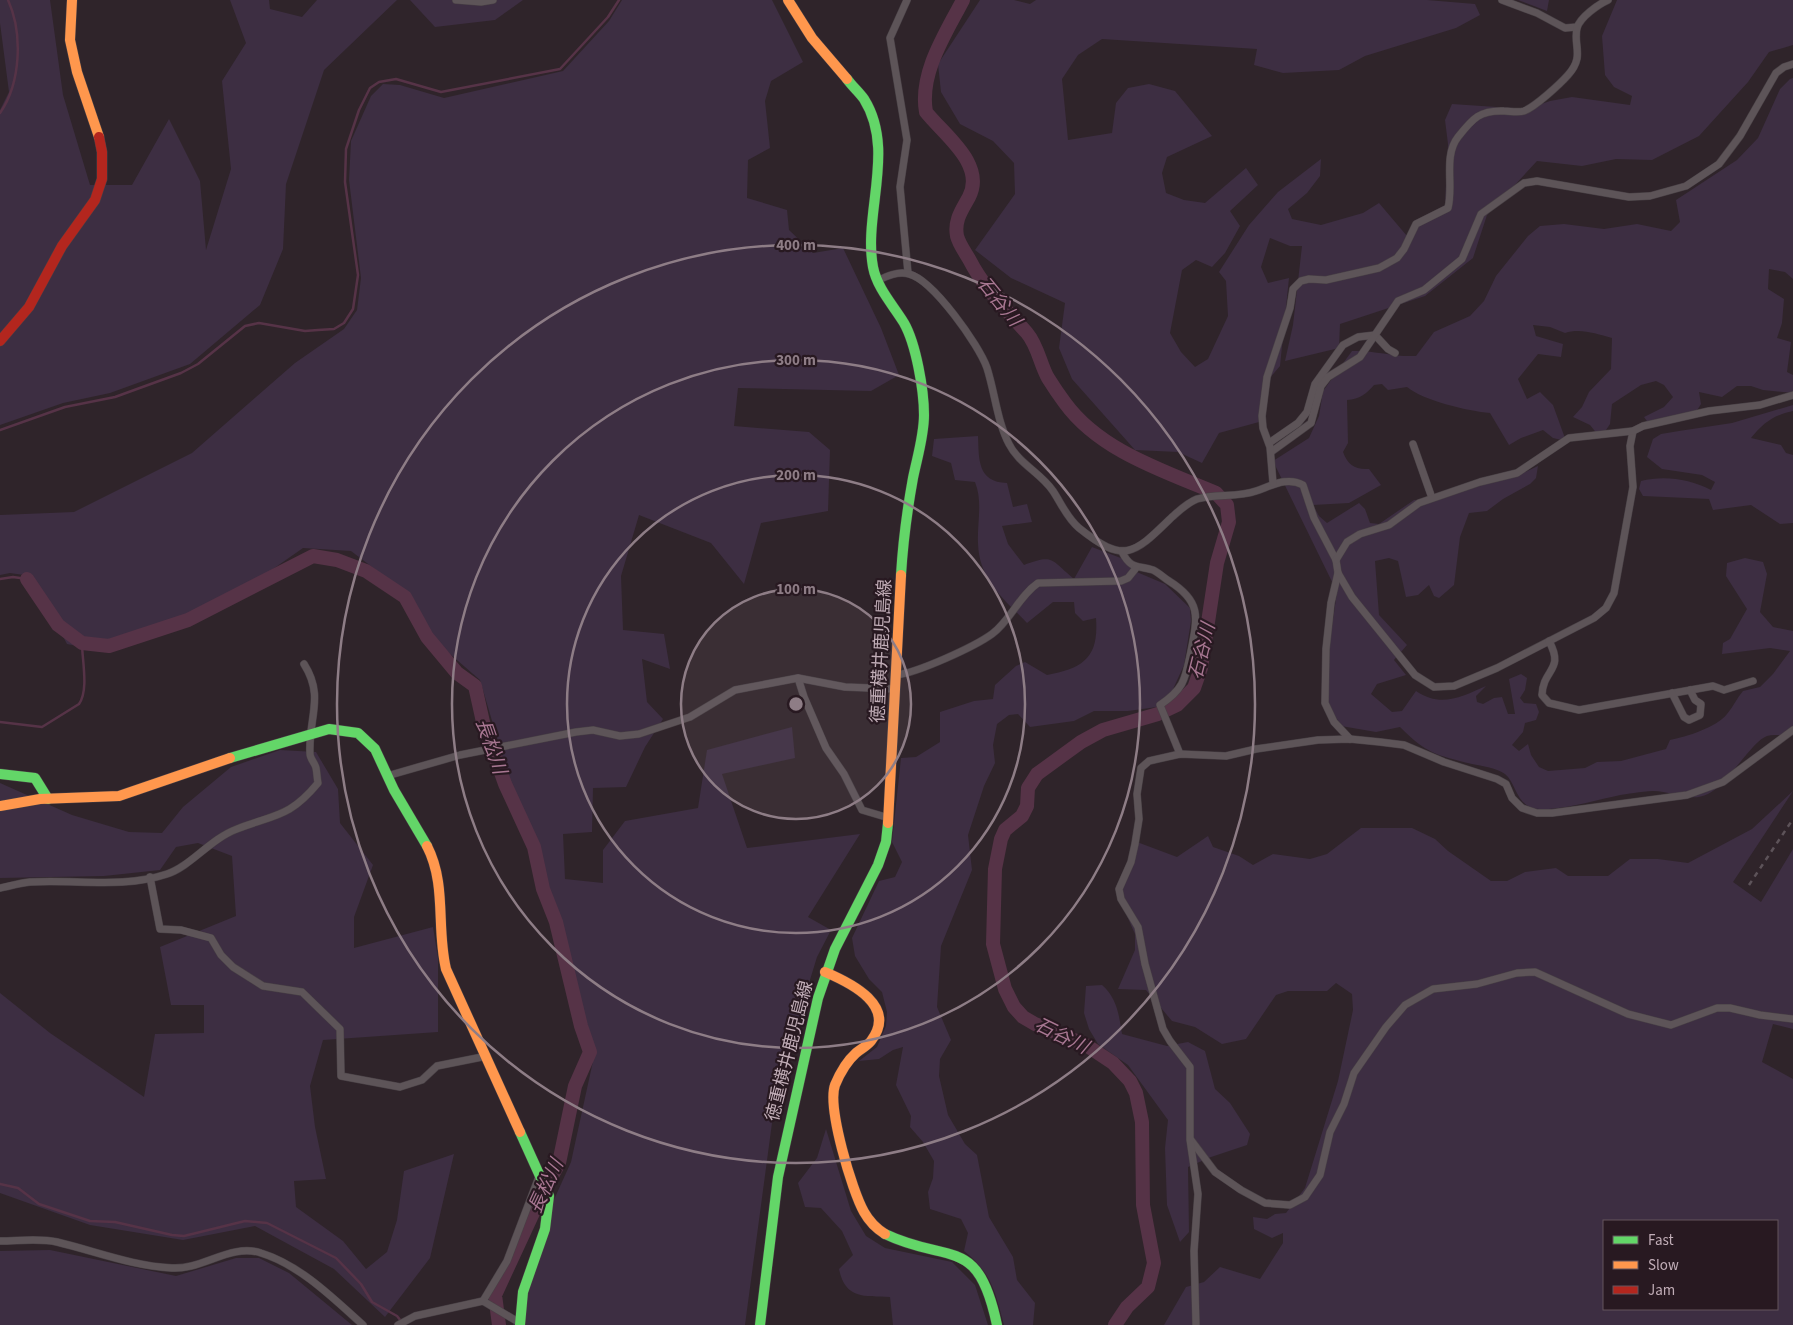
<svg xmlns="http://www.w3.org/2000/svg" width="1793" height="1325" font-family="'Source Sans 3','Noto Sans JP',sans-serif">
  <style>
    .green { fill: #3d2e42; fill-rule: evenodd }
    .lines { fill: none; stroke-linecap: round; stroke-linejoin: round }
    .stream { stroke: #563347; stroke-width: 2.5 }
    .river { stroke: #563347; stroke-width: 14 }
    .street-casing { stroke: #484045; stroke-width: 8 }
    .fast-casing { stroke: #493f44; stroke-width: 11 }
    .slow-casing { stroke: #493f44; stroke-width: 11 }
    .jam-casing { stroke: #493f44; stroke-width: 11 }
    .street { stroke: #5d5458; stroke-width: 7 }
    .fast { stroke: #63d668; stroke-width: 10 }
    .slow { stroke: #ff974d; stroke-width: 10 }
    .jam { stroke: #b3261e; stroke-width: 10 }
    .rail { stroke: #5d5359; stroke-width: 2.5; stroke-dasharray: 5 5; stroke-linecap: butt }
    .ring { fill: none; stroke: #8e7d86; stroke-width: 2.5 }
    .labels { text-anchor: middle; stroke-width: 4.5; stroke-linejoin: round; paint-order: stroke }
    .street-label { font-size: 18px; fill: #c1adb7; stroke: #281921 }
    .water-label { font-size: 19px; font-style: italic; fill: #a87792; stroke: #281921 }
    .centre { fill: #8e7d86; stroke: #281921; stroke-width: 2.5 }
    .ring-label { font-size: 15px; text-anchor: middle; font-weight: bold; fill: #8e7d86; stroke: #281921; stroke-width: 4.5; stroke-linejoin: round; paint-order: stroke }
  </style>
  <rect width="100%" height="100%" fill="#2f242a"/>
  <!-- green -->
  <g class="green">
    <polygon points="0,0 50,0 63,95 90,185 132,185 169,119 200,181 206,250 231,169 222,81 246,43 230,0 269,0 270,9 302,17 317,0 397,0 324,70 286,184 283,249 260,305 190,364 110,393 63,403 0,425 0,110 9,92 0,23"/>
    <polygon points="410,0 523,0 495,20 435,27"/>
    <polygon points="622,0 772,0 803,62 771,81 765,101 770,148 748,160 747,198 787,210 789,230 813,253 843,248 881,328 899,375 871,391 738,388 734,426 809,432 830,450 828,511 761,523 744,584 711,543 639,515 621,576 623,630 664,634 670,669 642,659 647,702 663,719 645,747 626,787 593,788 592,832 563,834 565,879 603,883 603,850 625,821 698,808 707,750 792,727 795,758 722,774 747,848 860,834 808,917 831,930 817,957 802,1006 772,1123 745,1325 513,1325 543,1224 571,1162 595,1052 547,884 508,775 480,680 435,641 409,595 351,551 303,548 227,601 102,651 67,644 31,576 10,573 0,575 0,515 74,512 192,453 295,363 344,329 357,310 361,278 349,180 351,141 371,96 383,84 400,85 444,98 563,71 609,21"/>
    <polygon points="980,0 1014,0 1030,4 1036,0 1427,0 1475,4 1480,15 1456,28 1365,56 1339,70 1283,73 1254,65 1257,49 1102,39 1078,55 1062,79 1068,140 1112,133 1116,103 1128,88 1149,84 1175,91 1212,136 1167,157 1162,173 1166,193 1184,200 1205,203 1246,168 1258,185 1230,211 1240,226 1225,253 1212,267 1196,260 1182,270 1170,333 1181,352 1195,367 1208,359 1228,316 1226,281 1219,272 1249,225 1278,192 1321,159 1320,176 1307,193 1288,209 1292,219 1321,225 1363,213 1379,203 1407,236 1445,205 1448,144 1445,120 1452,104 1527,109 1550,101 1572,97 1630,105 1632,96 1614,87 1605,75 1602,36 1617,0 1793,0 1793,45 1769,52 1748,82 1699,136 1652,160 1616,159 1582,166 1537,161 1487,215 1473,258 1425,296 1340,324 1339,348 1285,361 1293,325 1302,246 1290,246 1270,238 1261,267 1268,283 1289,278 1280,366 1269,379 1259,422 1219,433 1202,463 1178,452 1135,450 1072,379 1059,348 1065,303 1011,278 975,250 1015,194 1014,163 993,141 960,124 941,92 938,64"/>
    <polygon points="1518,0 1549,0 1547,11"/>
    <path d="M1793,78v201l-8,-7 -16,-3 -1,20 16,10 -2,24 -5,15 14,4 -4,30 6,3v18l-30,-3 -12,-4h-14l-15,11 -23,-5 2,12 -5,8 -47,12 -5,-7 20,-10 9,-10 -9,-12 -8,-4 -15,4 -29,19 -2,20 -6,9 -6,2 -8,-10 -17,-8 9,-10 7,-15 22,-23 1,-31c-16,-4 -31,-10 -47,-5l-15,-6 -17,-2 3,11 27,8 -2,13 -23,-3 -20,25 9,20 13,-7 13,13 13,36 -13,-3 -10,-8 -22,8 -12,7 -19,-32c-22,-2 -66,-12 -83,-26l-19,3 -6,-6 -8,1c-8,9 -14,14 -27,15l1,43 -5,9c5,13 12,18 26,17l12,16 -32,18 -36,2 6,11 8,7 32,-20 6,6 5,14 9,1 35,-24 18,1 25,-11 64,-16 17,-8 -2,12 -6,6 -27,15 -16,12 -18,2 -9,24 -6,48 -15,13 -5,-2 -5,-11 -11,10 -12,2 -8,-36 -9,-3 -14,3 4,54 28,30 -13,15 12,15 -29,9 -6,10 21,18 10,-1 14,-20c25,17 45,6 70,-5l-10,10 1,6 6,2 11,-6 8,-1 6,17h7l-6,-35 12,-5 6,4 -2,12 -5,8 4,5 12,1 3,8 -3,8 -11,3 -2,9 -11,13 7,6 9,-7 3,11 8,12 9,4 37,-3 12,-6 24,-1 45,-12 4,-9c16,-3 47,-13 57,-26 6,-7 10,-16 16,-23l17,-4 13,-13 17,-23 -20,-3 -48,6 1,-11 7,-4 17,-30 -21,-33 1,-13 18,-5 18,4 4,12 -7,38 13,15 20,4v102l-3,3c-7,0 -16,-2 -23,0 -15,5 -40,49 -59,58 -18,9 -36,-3 -55,-3 -6,0 -13,1 -19,2 -25,2 -83,23 -104,14 -14,-6 -15,-25 -25,-33 -8,-6 -23,-8 -33,-10 -36,-9 -45,-10 -72,-37l-24,5 -35,-6 -12,-21 -5,-23 13,-90 -64,-131 36,-23 10,-22 4,-25 29,-40c22,-1 41,6 64,5l18,-24 36,-16 14,-15 12,-25 32,-40 12,-10 24,-2 40,5 33,-5 34,7 9,-9 -4,-22 61,-40 21,-22 22,-49 10,-10z"/>
    <path d="M1793,405v6c-19,4 -30,12 -42,27l30,7 5,8 7,2v68l-13,1 -29,-19 -38,5 -4,-11 -66,-3 -4,-7 2,-8c23,-6 49,-2 70,9l4,-8 -13,-7 -40,-6 -15,-12 6,-18 8,-5 18,-3 53,-8z"/>
    <path d="M978,436c1,23 -1,46 29,47l6,24 14,-3 5,18 -30,4 6,18 16,21c30,-11 26,-6 50,14l18,-32 34,13 6,10 33,14 25,24 1,13 -7,44 -15,33 -12,9 -29,4h-34l-20,10 -44,6 -12,-13 -9,1 -12,9 -4,21 2,18 -11,23 -16,49 4,35 -31,76 -4,61 14,33 -11,19 -1,17 9,39 17,29 12,11 12,62 24,40 4,23 18,23 -2,22h-29c-9,-33 -12,-52 -40,-74l4,-18 -7,-14 -31,-10 -2,-17 5,-14 1,-17 -11,-19 -13,-15 1,-11 -15,-31 7,-38 -10,3 -14,9 -20,2 18,-14 9,-21 1,-14 -5,-20 -13,-13 -14,-23 -3,-18 27,-57 16,-4 7,-15 -10,-20 9,-84 15,-1 24,-15v-30l34,-11 19,-2 2,-14 21,-19 9,-4 22,13c36,-7 52,-17 49,-57l-13,3 -8,-8 -1,-11h-21l-26,21c-24,-25 -48,-43 -49,-80 -1,-20 5,-41 -3,-61l-20,-2 -4,-17 -19,-7 2,-17z"/>
    <polygon points="280,750 316,752 338,789 340,823 373,865 354,917 354,948 433,927 438,958 438,1032 323,1040 310,1086 315,1127 326,1179 294,1181 296,1207 343,1241 366,1269 387,1252 397,1220 404,1171 454,1154 430,1258 385,1317 334,1269 255,1226 183,1240 90,1225 0,1193 0,993 50,1033 144,1097 155,1034 204,1033 204,1005 171,1005 160,947 236,916 232,856 198,843 176,847 160,870 104,876 0,878 0,783 72,815 129,832 162,833 183,807 231,767"/>
    <path d="M1793,791l-60,91 28,20 32,-53v180l-20,-5 -11,38 31,17v246h-629l22,-38 18,-5 16,-15 40,12 23,-36v-10l-11,5 -18,-9 -1,-12 14,2 8,-5 11,-1 19,-25 33,-107 15,-71 -1,-16 -16,-11 -9,8h-39l-12,4 -30,44 -24,5 -27,-17 -23,-6 -26,-31 -28,-1 17,-39v-16l-12,-27 -1,-16 15,-49 40,15 31,-21 5,11 26,9 14,9 20,-11 37,5 17,-5 34,-26h51l23,11 13,12 43,30h16l18,-9 31,-4 12,8h40l22,-17h28l30,4 64,-34zM1604,1221h173v88h-173z"/>
    <path d="M1102,985c15,13 17,30 20,49l45,12 21,-4 17,9 10,38 15,14 20,31 -3,11 -36,12 -23,10 1,65 -9,10 -13,-37 -2,-57 3,-28 -40,-55 -30,-21 -9,-15 -5,-16 2,-27z"/>
    <path d="M826,1129l25,82 15,25 19,12 67,14 23,23 13,40h-95l-3,-28c-26,-1 -45,2 -51,-28l14,-14 -11,-24 -21,-23 -16,-1 -7,-24 19,-25z"/>
    <polygon points="50,1250 176,1276 236,1258 259,1258 289,1273 352,1325 0,1325 0,1251"/>
  </g>
  <g class="lines">
    <!-- stream -->
    <g class="stream">
      <path d="M0,113c21,-30 23,-80 8,-113"/>
      <polyline points="0,430 65,407 115,397 181,373 198,364 245,326 259,323 305,331 318,330 334,329 344,323 353,309 358,275 345,182 346,149 359,110 370,88 379,82 396,79 441,92 560,69 608,17 619,0"/>
      <polyline points="0,579 13,577 27,579"/>
      <path d="M0,722l42,5 37,-23c10,-14 3,-44 3,-61"/>
      <polyline points="0,1184 18,1188 39,1204 90,1221 115,1222 172,1235 184,1236 245,1221 267,1223 336,1258 361,1284 372,1302 397,1316 401,1321"/>
    </g>
    <!-- river -->
    <g class="river">
      <path d="M963,0c-17,33 -44,73 -37,112 18,23 60,52 43,85 -7,13 -15,23 -12,39 2,8 8,16 12,23 16,31 36,49 58,74 11,13 13,31 21,45 5,8 11,17 17,25 35,48 99,68 151,90l11,12 2,17 -12,41 -16,105 -7,20 -17,17 -19,9 -55,16 -22,12 -44,32 -9,14 -1,18 -5,10 -17,14 -4,9 -6,30 -2,75 12,45 9,18 9,10 12,7 51,21 27,18 17,18 6,12 6,29 1,83 11,58 -6,24 -21,20 -12,18"/>
      <polyline points="27,579 58,625 82,643 109,646 188,620 313,556 337,560 366,571 405,597 427,637 457,673 475,686 483,722 505,784 534,847 543,889 556,922 581,1026 590,1052 575,1086 559,1163 539,1200 495,1295 499,1325"/>
    </g>
    <defs>
      <g id="street">
        <polyline points="456,0 481,2 493,0"/>
        <polyline points="907,0 890,38 907,140 900,187 908,273"/>
        <polyline points="1502,0 1537,13 1565,28 1577,27"/>
        <path d="M877,281c10,-5 21,-10 32,-7 24,6 70,71 78,94 8,25 10,53 22,76 10,20 32,29 44,47 8,12 14,27 26,37 46,37 55,26 93,-11 8,-7 15,-14 25,-18 19,-6 40,-1 59,-8 15,-5 31,-15 47,-6l11,33 22,42 2,13 14,24 63,78 19,12 20,-1 43,-18 97,-50 12,-10 8,-15 19,-106 -3,-41 3,-15"/>
        <polyline points="1269,443 1298,423 1307,412 1315,384 1343,345 1358,337 1375,335 1388,349 1395,353"/>
        <polyline points="1413,444 1432,498"/>
        <polyline points="1271,452 1311,423 1321,386 1328,377 1360,357 1398,301 1424,290 1462,259 1481,214 1524,183 1537,181 1629,197 1650,196 1686,186 1719,164 1740,136 1776,73 1784,67 1793,64"/>
        <path d="M1273,483l-3,-36 -7,-19 -1,-12 5,-39 23,-69 3,-19 8,-8 8,-2 17,1 53,-12 18,-10 7,-9 12,-25 32,-16c6,-22 -5,-52 10,-71 15,-19 22,-27 46,-26 6,0 14,2 20,0 11,-4 36,-27 44,-36 17,-19 5,-29 9,-47 3,-11 22,-24 31,-28"/>
        <path d="M1122,552c9,18 16,13 31,18 5,2 11,8 16,11 32,20 29,35 22,70 -6,28 -6,37 -31,54l20,49"/>
        <polyline points="1336,560 1347,542 1360,534 1389,525 1419,503 1480,482 1517,473 1569,438 1633,431 1643,426 1709,411 1760,405 1793,395"/>
        <polyline points="1338,573 1331,603 1326,649 1325,703 1334,722 1350,739"/>
        <path d="M1549,641c16,30 -6,27 -7,54l7,8 30,7 134,-24 11,4 29,-9"/>
        <path d="M896,675c21,-2 78,-28 96,-41 18,-13 27,-38 46,-51l83,-2 7,-3 8,-10"/>
        <polyline points="798,678 804,697 826,748 844,774 862,810 889,818"/>
        <polyline points="1672,693 1684,717 1689,720 1700,715 1701,704 1695,700 1690,690"/>
        <polyline points="387,776 460,755 576,732 593,730 620,736 639,734 690,717 735,690 798,678 845,687 895,689"/>
        <polyline points="150,877 160,929 181,930 211,938 221,955 233,967 263,986 302,992 340,1029 341,1076 400,1087 422,1080 437,1066 487,1056"/>
        <path d="M0,888c10,-2 20,-5 30,-6 46,-3 92,7 137,-8 24,-8 43,-35 70,-45 38,-15 52,-11 81,-46 -1,-5 -1,-10 -2,-15 -1,-5 -6,-9 -6,-14 -2,-36 15,-57 -6,-90"/>
        <polyline points="1191,1140 1215,1172 1241,1190 1265,1203 1290,1205 1305,1197 1320,1175 1330,1132 1344,1104 1354,1073 1386,1027 1405,1005 1433,989 1477,984 1517,973 1535,972 1628,1014 1671,1025 1717,1008 1730,1008 1760,1015 1793,1019"/>
        <path d="M0,1241c18,0 40,-3 57,1 38,9 75,24 115,26 30,2 59,-25 89,-15 39,12 72,45 102,72"/>
        <polyline points="483,1301 507,1261 540,1174"/>
        <polyline points="398,1325 415,1316 483,1301 520,1323"/>
        <polyline points="1196,1325 1194,1251 1198,1194 1190,1140 1190,1067 1170,1041 1163,1029 1145,964 1138,927 1121,899 1119,889 1131,862 1135,844 1139,819 1137,794 1141,768 1149,761 1180,754 1226,756 1256,749 1318,740 1350,739 1380,742 1404,745 1444,762 1497,779 1506,784 1512,798 1522,808 1537,813 1552,813 1687,795 1723,782 1793,730"/>
      </g>
      <g id="fast">
        <path d="M847,79c5,7 12,13 17,20 32,51 -1,114 9,168 4,21 20,38 31,56 12,21 20,67 20,92 0,21 -7,43 -11,63 -6,33 -10,64 -12,97"/>
        <polyline points="230,758 329,729 358,733 375,749 394,790 427,846"/>
        <polyline points="0,774 35,778 48,799"/>
        <polyline points="520,1132 549,1196 545,1229 523,1292 520,1325"/>
        <path d="M885,1234c65,31 93,0 112,91"/>
        <polyline points="760,1325 778,1177 818,998 835,949 878,865 886,842 888,823"/>
      </g>
      <g id="slow">
        <polyline points="72,0 70,40 77,72 99,137"/>
        <polyline points="788,0 812,38 847,79"/>
        <polyline points="0,806 40,799 119,796 230,758"/>
        <polyline points="888,823 901,575"/>
        <path d="M427,846c20,39 9,81 19,123l74,163"/>
        <path d="M825,972c26,11 73,34 46,69 -4,5 -10,8 -15,12 -9,8 -16,20 -21,32 -8,22 17,106 29,127 5,9 13,17 21,22"/>
      </g>
      <polyline id="jam" points="0,341 29,307 62,246 95,200 102,179 102,152 99,137"/>
    </defs>
    <!-- street casing -->
    <use href="#street" class="street-casing"/>
    <!-- fast casing -->
    <use href="#fast" class="fast-casing"/>
    <!-- slow casing -->
    <use href="#slow" class="slow-casing"/>
    <!-- jam casing -->
    <use href="#jam" class="jam-casing"/>
    <!-- street -->
    <use href="#street" class="street"/>
    <!-- fast -->
    <use href="#fast" class="fast"/>
    <!-- slow -->
    <use href="#slow" class="slow"/>
    <!-- jam -->
    <use href="#jam" class="jam"/>
    <!-- rail -->
    <polyline class="rail" points="1749,885 1793,819"/>
  </g>
  <!-- distance rings -->
  <circle cx="796" cy="704" r="115" fill="#8e7d86" fill-opacity=".12"/>
  <g class="ring">
    <circle cx="796" cy="704" r="115"/>
    <circle cx="796" cy="704" r="229"/>
    <circle cx="796" cy="704" r="344"/>
    <circle cx="796" cy="704" r="459"/>
  </g>
  <g class="labels">
    <!-- street labels -->
    <g class="street-label">
      <text transform="translate(881 651) rotate(-87)" y="6">徳重横井鹿児島線</text>
      <text transform="translate(789 1051) rotate(-76)" y="6">徳重横井鹿児島線</text>
    </g>
    <!-- water labels -->
    <g class="water-label">
      <text transform="translate(1000 301) rotate(51)" y="7">石谷川</text>
      <text transform="translate(1201 651) rotate(-76)" y="7">石谷川</text>
      <text transform="translate(492 746) rotate(71)" y="7">長松川</text>
      <text transform="translate(1062 1035) rotate(26)" y="7">石谷川</text>
      <text transform="translate(545 1186) rotate(-65)" y="7">長松川</text>
    </g>
  </g>
  <circle cx="796" cy="704" r="8" class="centre"/>
  <g class="ring-label">
    <text x="796" y="250">400 m</text>
    <text x="796" y="365">300 m</text>
    <text x="796" y="480">200 m</text>
    <text x="796" y="594">100 m</text>
  </g>
  <!-- legend -->
  <rect x="1603" y="1220" width="175" height="90" fill="#281921" stroke="#65545d"/>
  <rect x="1613" y="1236" width="25" height="8" fill="#63d668" stroke="#65545d"/>
  <text x="1648" y="1245" font-size="15" fill="#c1adb7">Fast</text>
  <rect x="1613" y="1261" width="25" height="8" fill="#ff974d" stroke="#65545d"/>
  <text x="1648" y="1270" font-size="15" fill="#c1adb7">Slow</text>
  <rect x="1613" y="1286" width="25" height="8" fill="#b3261e" stroke="#65545d"/>
  <text x="1648" y="1295" font-size="15" fill="#c1adb7">Jam</text>
</svg>
